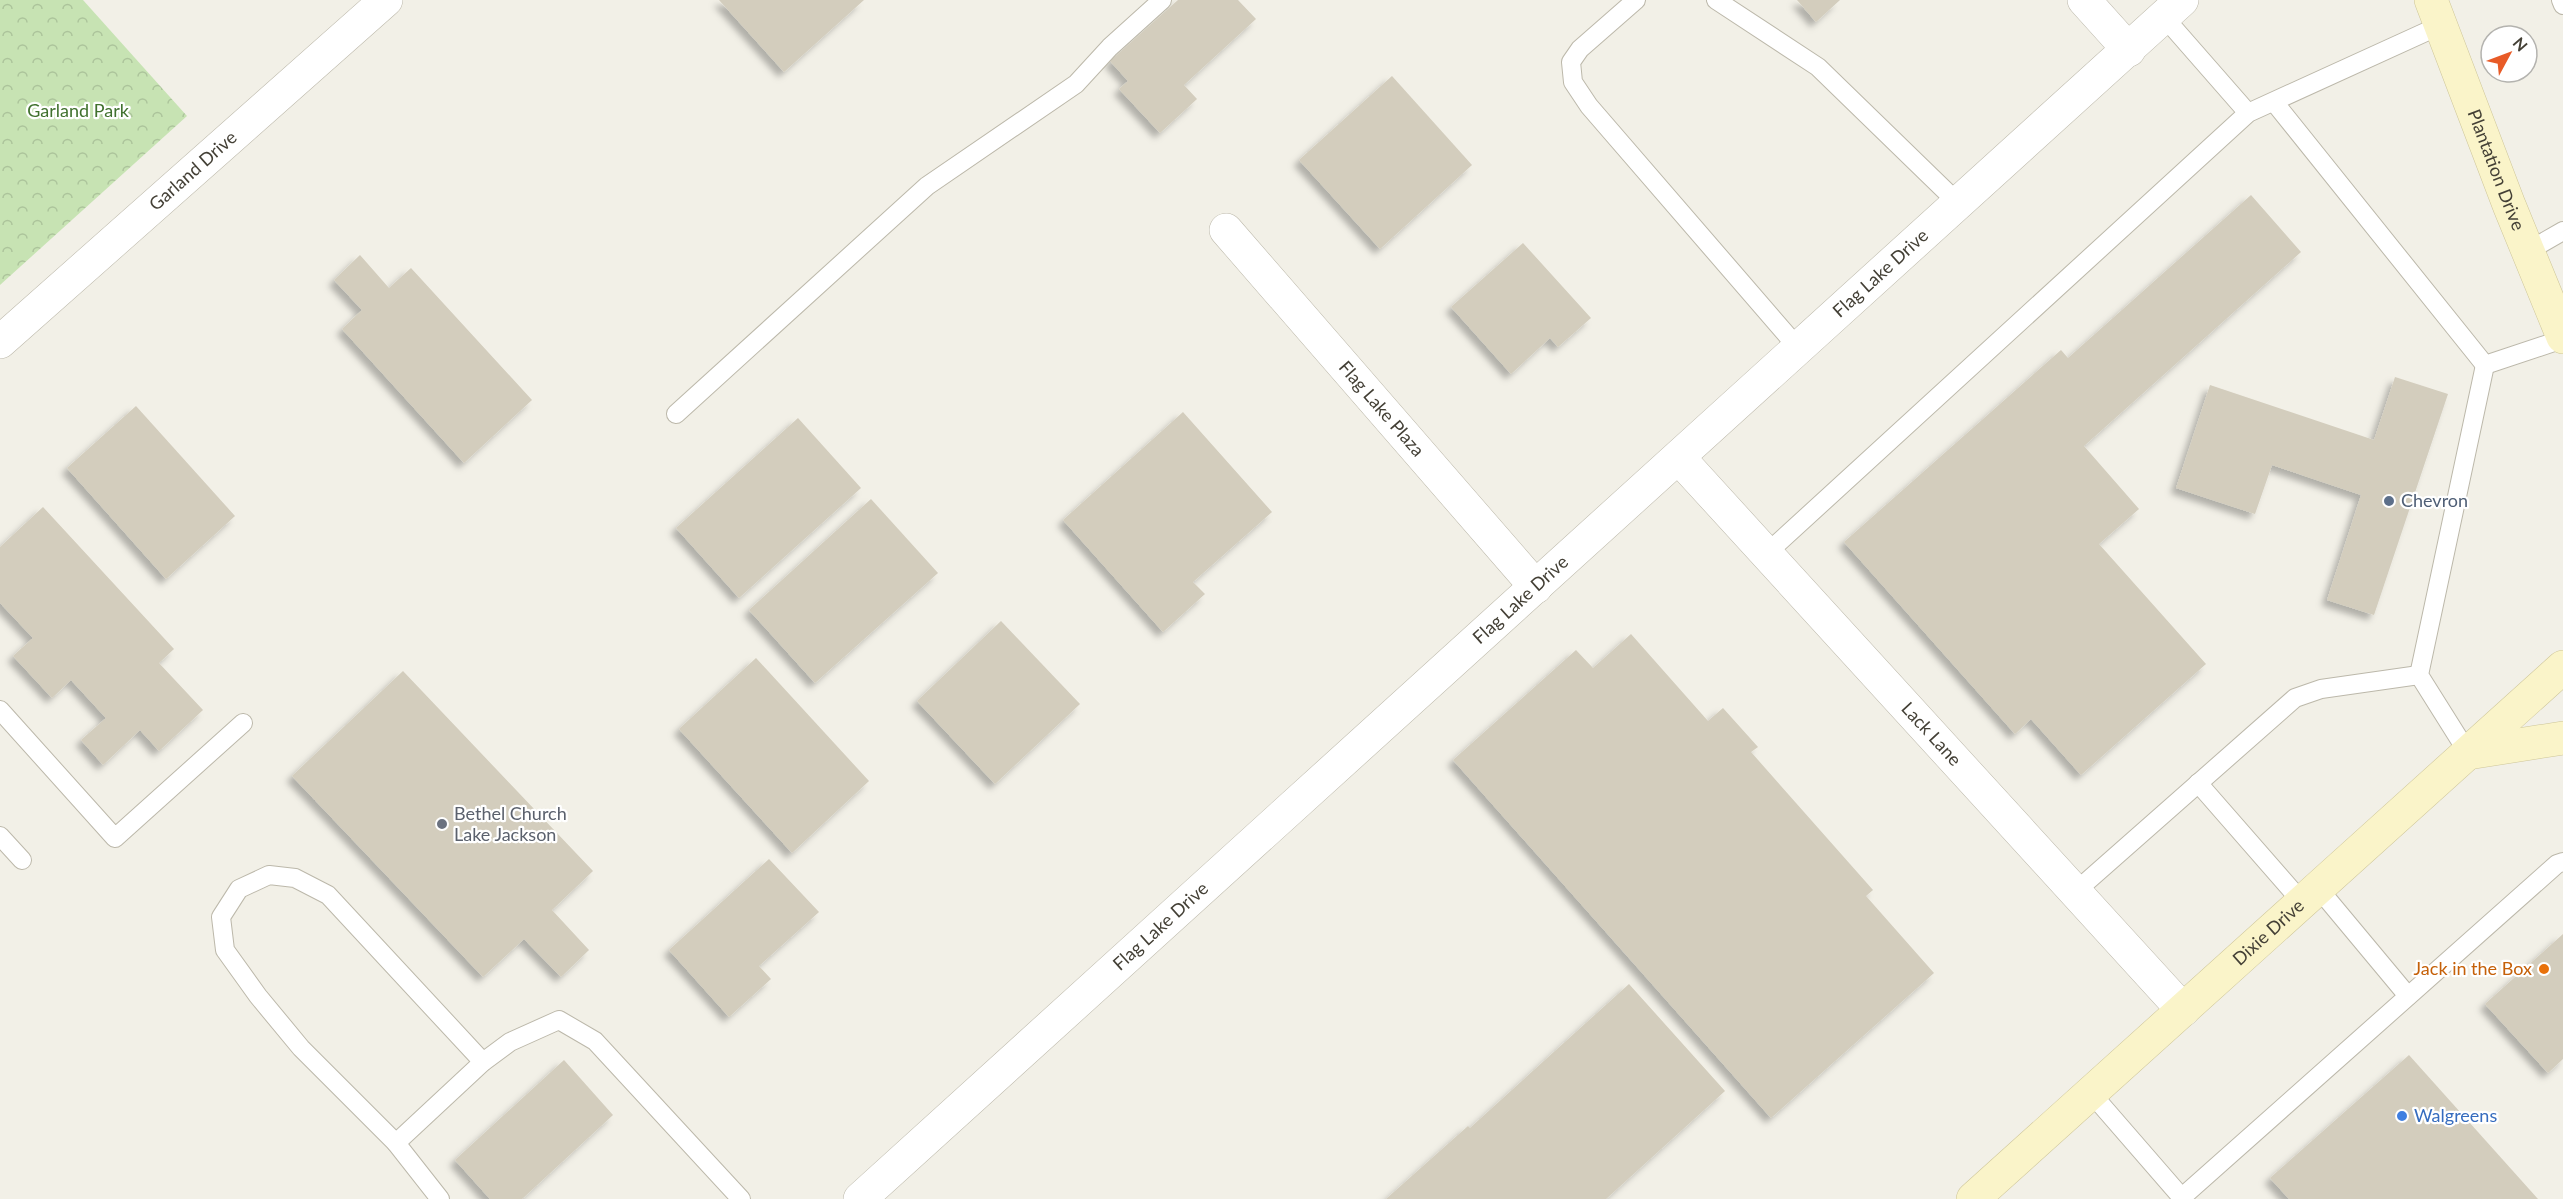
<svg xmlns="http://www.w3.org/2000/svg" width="2563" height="1199" font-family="Lato,sans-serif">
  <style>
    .park { fill: url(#park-crowns) }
    .building { fill: #d3cdbd; filter: url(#shadow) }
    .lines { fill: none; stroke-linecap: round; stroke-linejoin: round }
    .lane-casing { stroke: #bcb8aa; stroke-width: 20 }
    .street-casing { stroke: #bcb8aa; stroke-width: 34 }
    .secondary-casing { stroke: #cec699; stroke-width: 34 }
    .lane { stroke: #fff; stroke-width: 18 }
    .street { stroke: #fff; stroke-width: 33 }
    .secondary { stroke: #faf4c9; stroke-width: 33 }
    .service-dot { fill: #5c6f8a; stroke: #fff; stroke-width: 2 }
    .worship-dot { fill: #6b7280; stroke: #fff; stroke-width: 2 }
    .food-dot { fill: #e8710a; stroke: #fff; stroke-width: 2 }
    .shop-dot { fill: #3f7fe0; stroke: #fff; stroke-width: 2 }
    .labels { text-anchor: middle; stroke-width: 4.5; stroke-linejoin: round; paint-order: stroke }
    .park-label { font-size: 18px; fill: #40712e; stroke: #fff }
    .street-label { font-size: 18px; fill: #444036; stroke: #fff }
    .service-label { font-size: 18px; fill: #4e5e75; stroke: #fff; text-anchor: start }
    .worship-label { font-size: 18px; fill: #5b616d; stroke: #fff; text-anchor: start }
    .food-label { font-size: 18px; fill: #c56008; stroke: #fff; text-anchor: end }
    .shop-label { font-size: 18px; fill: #366cbe; stroke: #fff; text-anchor: start }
  </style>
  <defs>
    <pattern id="park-crowns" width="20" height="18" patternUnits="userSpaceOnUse" patternTransform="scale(1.5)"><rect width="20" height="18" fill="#c7e3b3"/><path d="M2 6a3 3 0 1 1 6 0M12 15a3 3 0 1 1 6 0" fill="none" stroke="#acc49b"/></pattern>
    <filter id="shadow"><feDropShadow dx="-5.5" dy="5.5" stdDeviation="3" flood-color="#0004"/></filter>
  </defs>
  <rect width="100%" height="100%" fill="#f2f0e7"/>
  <!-- park -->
  <polygon class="park" points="0,0 83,0 187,116 0,285"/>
  <!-- building -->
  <g class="building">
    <polygon points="719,0 864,0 784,72"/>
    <polygon points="1178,0 1238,0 1256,19 1184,85 1197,99 1160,133 1119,89 1128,81 1110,61"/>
    <polygon points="1797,0 1840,0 1816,22"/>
    <polygon points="1392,76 1472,165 1380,249 1299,160"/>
    <polygon points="2251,195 2301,252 2084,446 2139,509 2099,544 2206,664 2081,775 2031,719 2015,734 1844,542 2061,350 2068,358"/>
    <polygon points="1523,243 1591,318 1558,347 1550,338 1511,374 1451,307"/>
    <polygon points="360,255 389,288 411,268 532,400 464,463 342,329 362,310 334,280"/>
    <polygon points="2395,377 2448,394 2374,615 2327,600 2361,495 2272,465 2255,514 2176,488 2210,385 2374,440"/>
    <polygon points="136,406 235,516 166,579 67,468"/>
    <polygon points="1183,412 1272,512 1193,582 1205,594 1163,632 1063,520"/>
    <polygon points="798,418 861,488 739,598 676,528"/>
    <polygon points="871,499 938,573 815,683 749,610"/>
    <polygon points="43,507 174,649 159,663 203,710 159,751 140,730 103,765 81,740 106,718 71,680 52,698 13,656 33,638 0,603 0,547"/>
    <polygon points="1001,621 1080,704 995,784 917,701"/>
    <polygon points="1631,634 1708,721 1723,708 1758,747 1751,752 1873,890 1866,896 1934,973 1771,1118 1453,760 1576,650 1593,668"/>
    <polygon points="756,658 869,781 792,853 679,729"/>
    <polygon points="403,671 593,871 552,910 589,950 561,977 524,939 483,977 292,776"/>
    <polygon points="769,859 819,912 759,966 771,979 729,1017 669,950"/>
    <polygon points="2563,934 2563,1059 2548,1073 2485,1004"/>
    <polygon points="1629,984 1725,1091 1606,1199 1386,1199 1468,1126 1470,1128"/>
    <polygon points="2409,1055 2538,1199 2289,1199 2270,1178"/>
    <polygon points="564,1060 613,1115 522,1199 490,1199 455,1160"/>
  </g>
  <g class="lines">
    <defs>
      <g id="lane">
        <polyline points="1636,0 1580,49 1571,62 1573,82 1589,106 1799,349"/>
        <polyline points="1716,0 1818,67 1959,204"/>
        <polyline points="2561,0 2563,5"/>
        <polyline points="2164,17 2248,113"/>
        <polyline points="2274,102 2485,365 2563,339"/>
        <polyline points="2528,251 2563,231"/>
        <polyline points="676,414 927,186 1076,84 1110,47 1162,0"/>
        <polyline points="1766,554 2248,113 2441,25"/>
        <polyline points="0,710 115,838 243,723"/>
        <polyline points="2468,753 2419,675 2485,365"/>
        <polyline points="2198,783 2302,902"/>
        <polyline points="0,836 22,860"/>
        <polyline points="2318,888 2408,996"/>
        <polyline points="2075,892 2295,698 2321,689 2419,675"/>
        <polyline points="2091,1093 2183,1199"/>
        <polyline points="396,1143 301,1048 258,996 225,950 221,917 239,889 269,875 295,878 328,895 483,1062"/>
        <polyline points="440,1199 396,1143 483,1062 510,1042 559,1020 595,1041 741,1199"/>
        <polyline points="2180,1199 2557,864 2563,862"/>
      </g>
      <g id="street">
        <polyline points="2084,0 2129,50"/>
        <path id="s1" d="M1226,230l310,357"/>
        <path id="s2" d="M0,342l386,-342"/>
        <path id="s3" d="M1679,458l504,552"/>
        <path id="s4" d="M860,1199l1322,-1199"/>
      </g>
      <g id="secondary">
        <path id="s5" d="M2431,0l78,205 54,132"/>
        <polyline points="2468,753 2563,738"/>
        <path id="s6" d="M1973,1199l590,-532"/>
      </g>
    </defs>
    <!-- lane casing -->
    <use href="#lane" class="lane-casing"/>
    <!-- street casing -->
    <use href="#street" class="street-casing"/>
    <!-- secondary casing -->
    <use href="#secondary" class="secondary-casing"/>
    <!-- lane -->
    <use href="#lane" class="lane"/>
    <!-- street -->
    <use href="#street" class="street"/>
    <!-- secondary -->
    <use href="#secondary" class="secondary"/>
  </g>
  <!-- markers -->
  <circle class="service-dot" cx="2389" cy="501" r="6"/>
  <circle class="worship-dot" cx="442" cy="824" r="6"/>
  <circle class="food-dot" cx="2544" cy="969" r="6"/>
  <circle class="shop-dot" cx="2402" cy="1116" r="6"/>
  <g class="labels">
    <!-- park labels -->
    <g class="park-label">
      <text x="78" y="117">Garland Park</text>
    </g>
    <!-- street labels -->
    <g class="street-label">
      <text dy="6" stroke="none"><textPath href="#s5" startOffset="182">Plantation Drive</textPath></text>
      <text dy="6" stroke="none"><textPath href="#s2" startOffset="258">Garland Drive</textPath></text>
      <text dy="6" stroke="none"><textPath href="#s4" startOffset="1378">Flag Lake Drive</textPath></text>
      <text dy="6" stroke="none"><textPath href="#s1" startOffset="237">Flag Lake Plaza</textPath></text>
      <text dy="6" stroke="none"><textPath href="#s4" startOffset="892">Flag Lake Drive</textPath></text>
      <text dy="6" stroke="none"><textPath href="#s3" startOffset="374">Lack Lane</textPath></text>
      <text dy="6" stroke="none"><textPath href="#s4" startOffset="406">Flag Lake Drive</textPath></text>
      <text dy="6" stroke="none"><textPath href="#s6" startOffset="398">Dixie Drive</textPath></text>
    </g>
    <!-- service labels -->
    <g class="service-label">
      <text x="2401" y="507">Chevron</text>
    </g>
    <!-- worship labels -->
    <g class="worship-label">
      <text x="454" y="820">Bethel Church<tspan x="454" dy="21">Lake Jackson</tspan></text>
    </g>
    <!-- food labels -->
    <g class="food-label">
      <text x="2532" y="975">Jack in the Box</text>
    </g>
    <!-- shop labels -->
    <g class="shop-label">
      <text x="2414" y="1122">Walgreens</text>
    </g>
  </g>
  <!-- north arrow -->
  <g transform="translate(2509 54) rotate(49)"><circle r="28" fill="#ffffff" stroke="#b4b3af" stroke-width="1.5"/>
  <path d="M0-4.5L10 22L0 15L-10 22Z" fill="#e85b27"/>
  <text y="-9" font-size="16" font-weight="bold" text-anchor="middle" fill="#444036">N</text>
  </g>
</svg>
